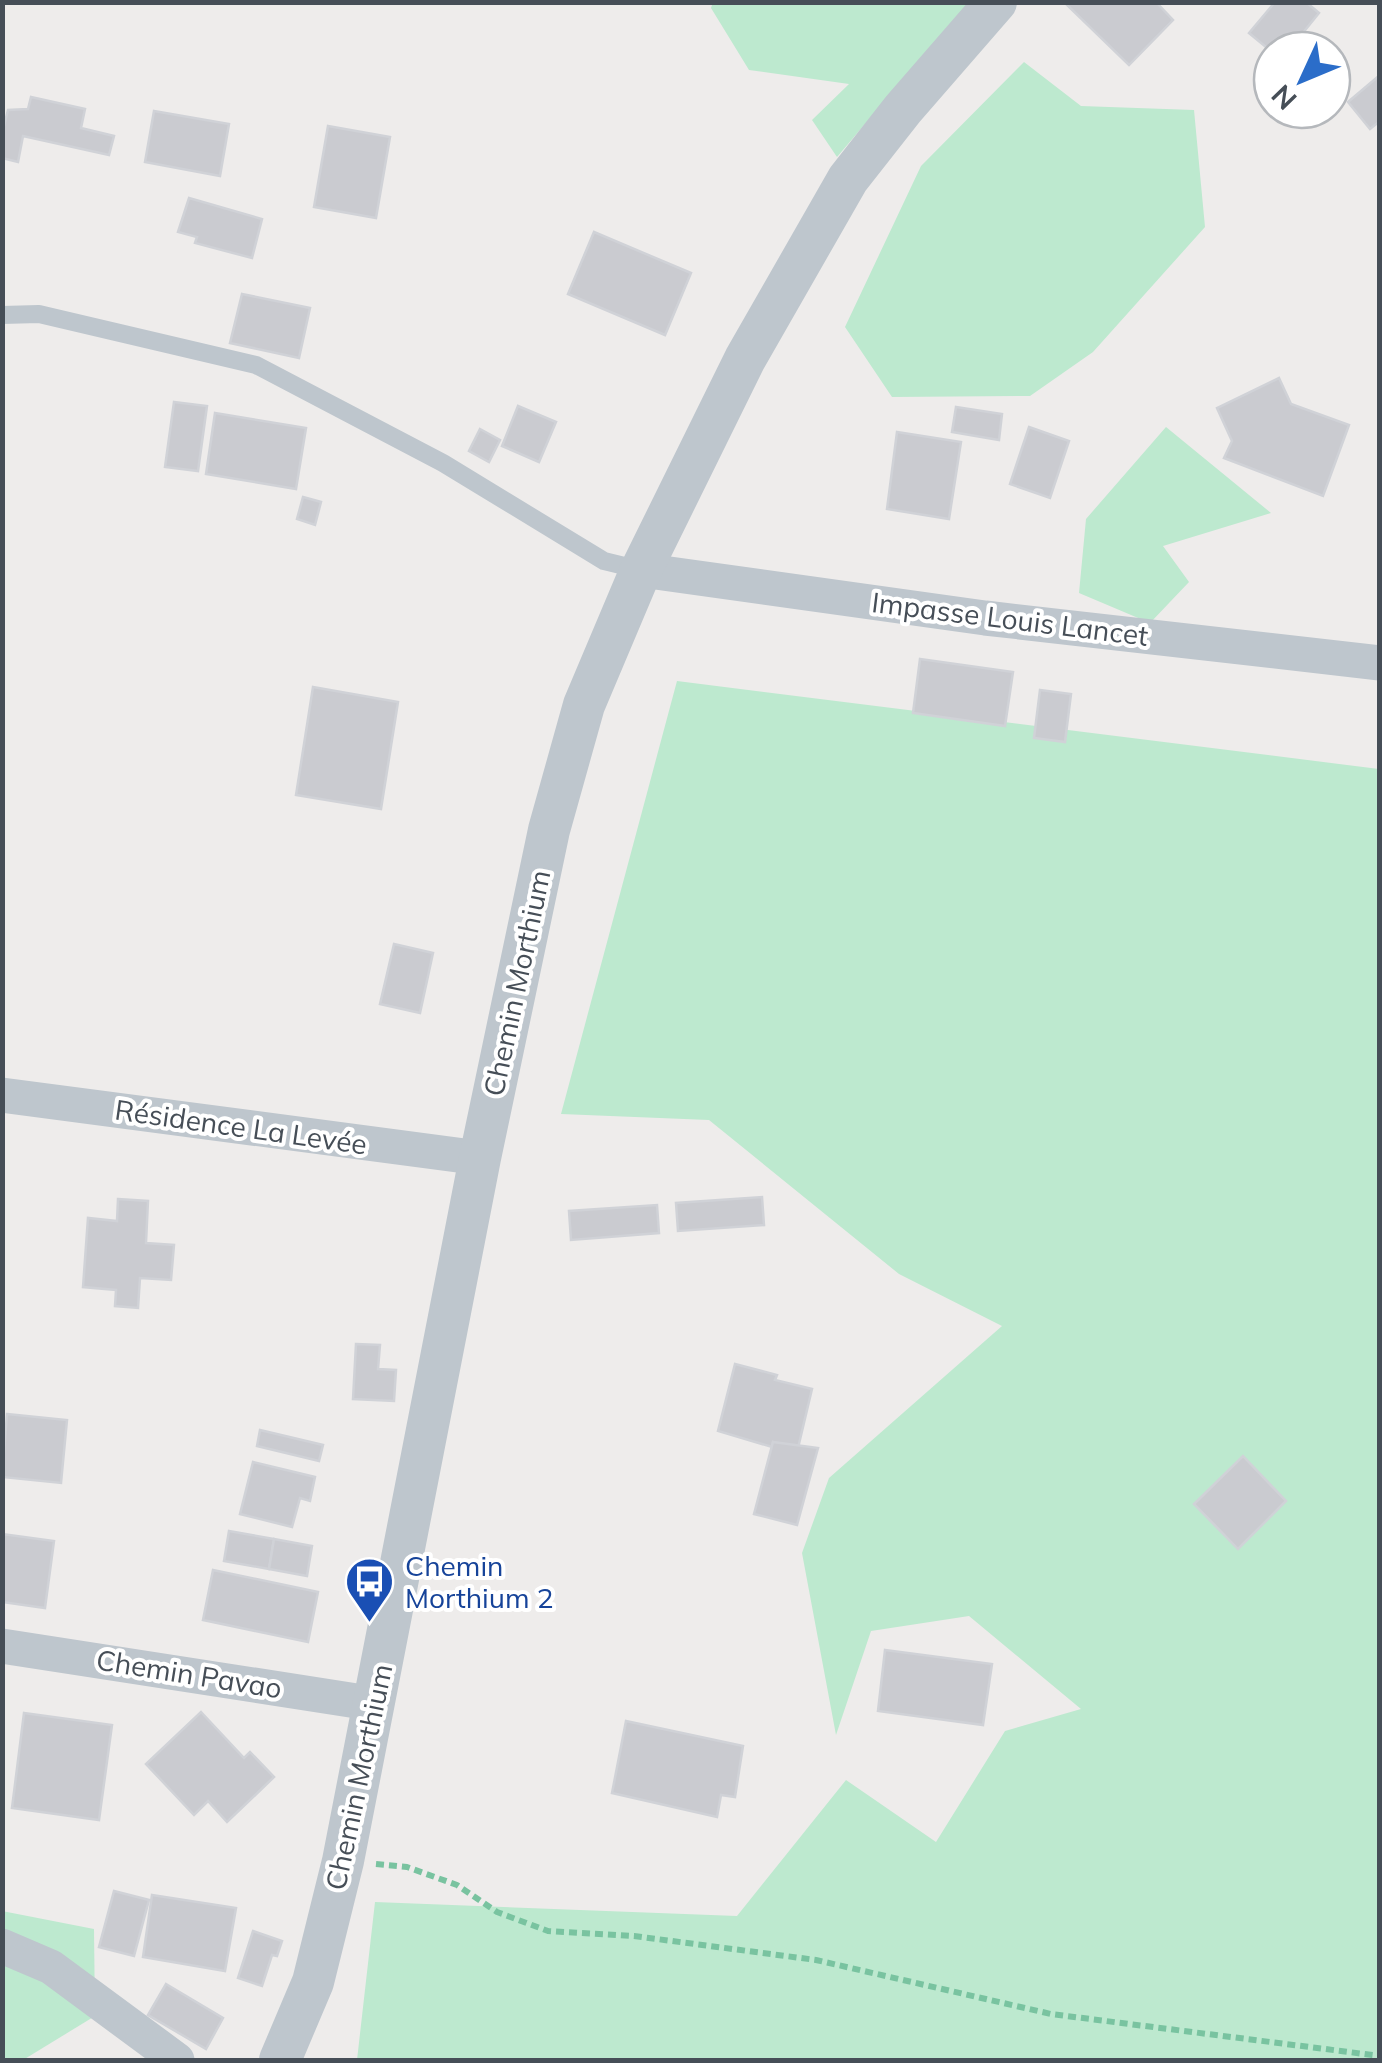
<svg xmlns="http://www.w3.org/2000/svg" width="1382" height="2063" font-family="Mulish,sans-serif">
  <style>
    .green { fill: #bde9cf }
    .building { fill: #cacbd0; stroke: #d0d2d7; stroke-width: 2.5 }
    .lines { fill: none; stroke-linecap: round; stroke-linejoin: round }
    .path { stroke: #79c3a0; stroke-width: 6; stroke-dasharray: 8 5; stroke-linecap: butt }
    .service { stroke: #bec6cd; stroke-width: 18 }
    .minor { stroke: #bec6cd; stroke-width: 35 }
    .tertiary { stroke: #bec6cd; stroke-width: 42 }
    .labels { text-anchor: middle; stroke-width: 8; stroke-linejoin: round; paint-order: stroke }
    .street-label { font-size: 28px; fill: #464e57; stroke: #fff }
    .transit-label { font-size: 28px; fill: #164399; stroke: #fff; text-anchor: start }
  </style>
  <rect width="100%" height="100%" fill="#eeeceb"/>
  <!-- green -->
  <g class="green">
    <polygon points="713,2 972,3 948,26 837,157 812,120 849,84 749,70 711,8"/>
    <polygon points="1024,62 1081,106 1194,110 1205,227 1093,352 1030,396 892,397 845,327 921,166"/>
    <polygon points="1166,427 1271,513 1163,546 1189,582 1150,623 1079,593 1086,519"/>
    <polygon points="677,681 1379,769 1379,2060 357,2060 375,1902 737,1916 846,1780 936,1842 1005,1731 1081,1709 969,1616 871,1631 836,1735 802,1553 829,1478 1002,1326 899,1274 709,1120 561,1114"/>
    <polygon points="2,1911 94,1929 95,2016 23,2060 3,2060"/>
  </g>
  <!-- building -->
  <g class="building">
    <polygon points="1156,2 1173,20 1129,65 1065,3"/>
    <polygon points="1275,2 1306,2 1319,13 1289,50 1272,52 1249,33"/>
    <polygon points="1380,75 1380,121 1370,129 1348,102"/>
    <polygon points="31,97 85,109 81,128 114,136 109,155 23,136 18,162 2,158 2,134 8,110 28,109"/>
    <polygon points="154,111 229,124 220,176 145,162"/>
    <polygon points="328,126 390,137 376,218 314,207"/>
    <polygon points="189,198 262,219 252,258 195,243 197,237 178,232"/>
    <polygon points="594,232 691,273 665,335 568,294"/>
    <polygon points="242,294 310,308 299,358 230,343"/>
    <polygon points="1279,378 1291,404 1349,425 1323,496 1224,458 1232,441 1217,408"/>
    <polygon points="174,402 207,406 198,471 165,467"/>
    <polygon points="518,406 556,422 539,462 502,446"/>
    <polygon points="956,407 1002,414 999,440 952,432"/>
    <polygon points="215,413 306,428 296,489 206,474"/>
    <polygon points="1029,427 1069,441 1050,498 1010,484"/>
    <polygon points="480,429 500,440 489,462 469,451"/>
    <polygon points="897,432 961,442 949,519 887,509"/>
    <polygon points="303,497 321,502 315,525 297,519"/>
    <polygon points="920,659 1013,672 1005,726 913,713"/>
    <polygon points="313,687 398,702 381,809 296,795"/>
    <polygon points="1040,690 1071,694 1065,742 1034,738"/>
    <polygon points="394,944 433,953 420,1013 380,1004"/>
    <polygon points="762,1197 764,1225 678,1231 676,1203"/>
    <polygon points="118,1199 148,1201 146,1243 174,1245 171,1280 140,1278 138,1308 115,1306 116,1290 83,1287 88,1218 117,1221"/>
    <polygon points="657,1205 659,1233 571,1240 569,1211"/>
    <polygon points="356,1344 380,1345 378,1369 396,1370 394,1401 353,1399"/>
    <polygon points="735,1364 777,1375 775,1380 812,1389 798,1448 773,1442 772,1447 718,1431"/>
    <polygon points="7,1414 67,1420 61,1483 2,1477"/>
    <polygon points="260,1430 323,1445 319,1461 257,1446"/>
    <polygon points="773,1442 818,1448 797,1525 754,1514"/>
    <polygon points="1243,1456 1286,1501 1238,1549 1194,1504"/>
    <polygon points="253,1462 315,1477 310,1501 300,1498 292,1527 240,1514"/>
    <polygon points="229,1531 274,1539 269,1569 224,1561"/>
    <polygon points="2,1534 54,1541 45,1608 2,1602"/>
    <polygon points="274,1539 312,1546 307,1576 269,1569"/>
    <polygon points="213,1570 318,1592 308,1642 203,1620"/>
    <polygon points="885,1650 992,1664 983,1725 878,1711"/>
    <polygon points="201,1712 244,1758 250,1752 274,1777 227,1822 208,1801 194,1815 146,1764"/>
    <polygon points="24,1713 112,1725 99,1820 12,1808"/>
    <polygon points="626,1721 743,1746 735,1797 721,1795 717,1817 612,1793"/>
    <polygon points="114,1891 149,1900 134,1956 99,1947"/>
    <polygon points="152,1895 236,1908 225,1971 143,1957"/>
    <polygon points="253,1931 282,1941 277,1956 272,1955 262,1986 238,1978"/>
    <polygon points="166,1984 223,2018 206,2049 148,2015"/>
  </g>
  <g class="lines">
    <!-- path -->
    <polyline class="path" points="376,1864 407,1867 457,1885 497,1912 548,1931 634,1936 816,1960 1051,2014 1380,2056"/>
    <!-- service -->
    <polyline class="service" points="2,315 39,314 256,365 443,463 604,561 641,570"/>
    <!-- minor -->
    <g class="minor">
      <polyline points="641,570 985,618 1380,663"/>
      <polyline points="2,1095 480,1158"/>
      <polyline points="2,1646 376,1704"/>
      <polyline points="2,1946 51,1967 177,2060"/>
    </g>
    <!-- tertiary -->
    <polyline class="tertiary" points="280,2060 313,1982 343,1861 480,1158 549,830 584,705 641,570 745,359 848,179 903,109 996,2"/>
  </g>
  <!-- icons -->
  <defs>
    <symbol id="bus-pin" viewBox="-11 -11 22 30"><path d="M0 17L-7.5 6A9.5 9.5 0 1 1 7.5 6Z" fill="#1a4fb4" stroke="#fff"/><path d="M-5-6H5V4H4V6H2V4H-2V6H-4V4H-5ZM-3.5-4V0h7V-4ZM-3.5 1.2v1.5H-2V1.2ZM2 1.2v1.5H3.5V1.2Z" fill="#fff"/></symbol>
  </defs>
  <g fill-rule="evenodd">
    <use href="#bus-pin" x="342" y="1554" width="55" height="75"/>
  </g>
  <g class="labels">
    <!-- street labels -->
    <g class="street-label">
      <text transform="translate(1010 619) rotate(7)" y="10">Impasse Louis Lancet</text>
      <text transform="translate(517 983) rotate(-78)" y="10">Chemin Morthium</text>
      <text transform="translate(241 1127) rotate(8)" y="10">Résidence La Levée</text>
      <text transform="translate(189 1674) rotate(9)" y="10">Chemin Pavao</text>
      <text transform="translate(359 1777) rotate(-78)" y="10">Chemin Morthium</text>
    </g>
    <!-- transit labels -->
    <g class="transit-label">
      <text x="405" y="1576">Chemin<tspan x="405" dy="32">Morthium 2</tspan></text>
    </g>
  </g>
  <!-- border -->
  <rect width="1382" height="2063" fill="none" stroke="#464e57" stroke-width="10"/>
  <!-- north arrow -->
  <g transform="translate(1302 80) rotate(226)"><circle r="48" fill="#ffffff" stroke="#b5b8bc" stroke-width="2.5"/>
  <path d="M0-8L18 38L0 25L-18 38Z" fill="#2b6dc9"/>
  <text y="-15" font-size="28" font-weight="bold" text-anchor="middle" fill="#464e57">N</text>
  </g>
</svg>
